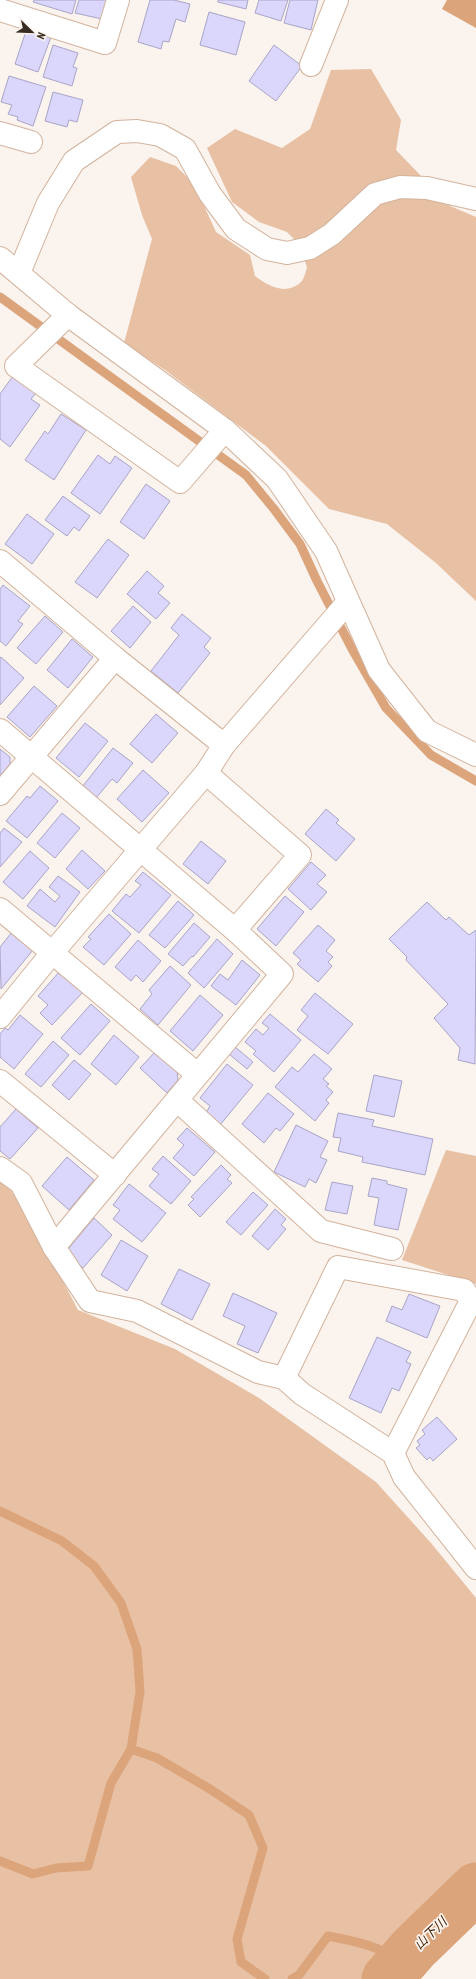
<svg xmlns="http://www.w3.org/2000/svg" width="476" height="1979" font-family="'PT Sans Narrow','Noto Sans JP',sans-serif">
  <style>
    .green { fill: #e8c0a3 }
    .water { fill: #dca47b }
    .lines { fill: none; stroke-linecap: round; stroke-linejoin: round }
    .stream { stroke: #dca47b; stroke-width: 9 }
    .river { stroke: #dca47b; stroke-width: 51 }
    .building { fill: #dad6fc; stroke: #a9a5c7 }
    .street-casing { stroke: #d3b39c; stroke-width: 24 }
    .street { stroke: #fff; stroke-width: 22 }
    .labels { text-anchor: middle; stroke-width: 3.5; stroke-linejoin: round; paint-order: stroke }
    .water-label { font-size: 13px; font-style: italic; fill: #442000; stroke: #faf3ee }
  </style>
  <rect width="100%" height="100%" fill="#faf3ee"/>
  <!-- green -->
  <g class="green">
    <path d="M371,69l30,51 -5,30 54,56 26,11v384l-40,-38 -49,-39 -58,-15 -63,-63 -101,-76 -41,-27 28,-104 -10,-24 -11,-38 19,-20 26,9 18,18 22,48 34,23 5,21c13,10 31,20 46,6 3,-3 5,-11 6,-15l-8,-23 -12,-12 -28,-10 -27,-20 -25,-54 28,-19 47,19 28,-19 21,-59z"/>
    <polygon points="446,1150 476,1156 476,1284 402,1260"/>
    <path d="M0,1179l7,5 36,59 35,67 97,39 84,49 117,84 55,61 45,55v275c-38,32 -70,67 -101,106h-375z"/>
  </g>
  <!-- water -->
  <polygon class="water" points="447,0 476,0 476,28 442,9"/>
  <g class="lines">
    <!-- stream -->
    <g class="stream">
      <polyline points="0,297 246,475 274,509 300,544 317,581 352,649 386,708 431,755 476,781"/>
      <polyline points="0,1511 62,1541 94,1566 121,1603 137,1649 140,1692 131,1749"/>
      <polyline points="0,1861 33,1874 56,1868 88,1866 111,1783 131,1749 157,1758 210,1789 249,1815 263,1848 237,1939 241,1962 265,1979"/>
      <path d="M292,1979l7,-4 29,-39c26,5 52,10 74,26"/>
    </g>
    <!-- river -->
    <polyline class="river" points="387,1979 414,1948 476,1888"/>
  </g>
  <!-- building -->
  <g class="building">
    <polygon points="34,0 76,0 72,14 33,2"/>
    <polygon points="79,0 107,0 102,19 75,13"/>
    <polygon points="150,0 174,0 190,4 185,22 176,19 169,42 163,41 161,49 138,42"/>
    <polygon points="218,0 248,0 246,9 218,2"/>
    <polygon points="259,0 288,0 281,21 255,13"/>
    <polygon points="290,0 318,0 311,30 284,23"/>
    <polygon points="209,12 245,22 236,55 200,45"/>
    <polygon points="27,28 51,37 38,72 15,64"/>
    <polygon points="53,45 78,53 73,67 77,68 72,86 43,77"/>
    <polygon points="274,45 302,66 276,101 249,81"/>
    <polygon points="9,76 46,87 33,126 17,120 18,117 8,114 12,105 1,102"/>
    <polygon points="53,92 83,100 77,122 69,120 67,127 45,121"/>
    <polygon points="13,376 36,393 31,399 40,405 10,447 0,439 0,394"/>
    <polygon points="61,414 86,430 54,480 25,460 45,431 48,434"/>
    <polygon points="98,455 110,464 115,456 132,468 100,514 71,493"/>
    <polygon points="146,484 170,501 144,539 120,522"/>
    <polygon points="63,496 90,516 79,531 74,527 67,536 45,520"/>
    <polygon points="27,514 54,534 32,564 5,544"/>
    <polygon points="108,539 129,555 97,598 75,582"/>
    <polygon points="147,571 164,586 158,593 170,603 156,619 127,594"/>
    <polygon points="3,585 30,606 18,621 23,624 6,646 0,641 0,589"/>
    <polygon points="133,606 151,622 130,648 111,631"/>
    <polygon points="182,614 211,638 204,647 210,653 178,693 151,671 179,635 171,628"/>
    <polygon points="45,616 63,632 36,664 17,648"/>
    <polygon points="72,639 93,657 68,688 47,670"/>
    <polygon points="1,657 24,678 0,705 0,658"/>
    <polygon points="34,686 57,706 30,737 7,717"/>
    <polygon points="156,714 178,733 152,763 130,744"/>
    <polygon points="85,723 108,741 79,777 56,758"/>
    <polygon points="113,748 133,763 117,783 112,779 96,798 82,787"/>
    <polygon points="0,749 10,757 10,764 0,776"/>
    <polygon points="143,770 169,793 142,822 117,799"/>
    <polygon points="40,786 58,801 27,838 6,821 27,796 30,798"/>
    <polygon points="326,809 339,820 336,823 355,839 336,861 305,834"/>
    <polygon points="62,813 80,828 55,858 37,843"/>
    <polygon points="4,828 22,842 0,867 0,833"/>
    <polygon points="201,841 226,861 208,884 183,864"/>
    <polygon points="82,850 105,871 88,889 66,869"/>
    <polygon points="30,851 49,868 23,899 3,882"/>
    <polygon points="311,862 326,875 317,884 327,892 311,910 288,889"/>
    <polygon points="143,872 171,895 139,933 112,911 126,894 130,897 141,885 135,881"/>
    <polygon points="58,876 80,892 55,927 27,906 40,889 55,902 60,896 49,887"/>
    <polygon points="285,896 304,912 276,946 257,929"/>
    <polygon points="178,901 194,915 165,948 149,935"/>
    <polygon points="427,902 446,920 449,917 469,935 476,930 475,1064 458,1060 460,1048 434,1018 448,1004 406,960 407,957 389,939"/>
    <polygon points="109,914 131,934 104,965 83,947 91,939 88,937"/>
    <polygon points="194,923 210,937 193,957 192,956 183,966 168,954"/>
    <polygon points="318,925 335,940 326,951 333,957 328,962 332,966 318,982 297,964 301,960 293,953"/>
    <polygon points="12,932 33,950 1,989 0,947"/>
    <polygon points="217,939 233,954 204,988 188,973"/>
    <polygon points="138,940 161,961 143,982 136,975 131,981 115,967"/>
    <polygon points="242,960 260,975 236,1005 211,986 220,974 228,980"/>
    <polygon points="170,966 191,985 158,1025 140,1009 152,994 149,990"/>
    <polygon points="60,971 83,992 52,1025 40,1013 48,1005 38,996"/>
    <polygon points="315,993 353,1024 328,1054 297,1030 308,1016 301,1010"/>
    <polygon points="200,995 223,1015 193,1051 170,1031"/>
    <polygon points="91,1004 110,1021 80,1055 61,1038"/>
    <polygon points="270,1014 301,1040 274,1072 253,1054 256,1051 245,1042 256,1029 263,1035 269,1028 262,1023"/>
    <polygon points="20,1015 43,1034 14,1069 0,1057 0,1034 5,1028 8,1030"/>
    <polygon points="114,1035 139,1057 116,1085 91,1064"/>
    <polygon points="53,1041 69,1055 41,1087 25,1074"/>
    <polygon points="234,1046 253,1062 247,1069 229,1054"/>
    <polygon points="156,1051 177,1069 178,1080 167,1093 140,1068"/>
    <polygon points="314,1054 332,1069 323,1079 329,1084 326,1086 333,1092 326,1100 329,1103 315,1121 275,1087 292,1067 298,1072"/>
    <polygon points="74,1060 91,1074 69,1100 52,1085"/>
    <polygon points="227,1064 253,1085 220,1125 206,1113 210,1106 200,1098"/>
    <polygon points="374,1075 402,1081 394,1117 366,1111"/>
    <polygon points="268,1093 294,1114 280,1131 276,1128 264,1143 242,1124"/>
    <polygon points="16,1109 38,1128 10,1159 0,1151 0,1127"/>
    <polygon points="338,1113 374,1120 372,1126 433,1139 425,1175 362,1162 363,1157 338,1151 341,1138 333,1137"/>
    <polygon points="296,1125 328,1141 320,1157 327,1160 316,1183 309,1179 305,1187 274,1172"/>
    <polygon points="187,1128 215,1152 194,1176 173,1158 184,1145 177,1139"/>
    <polygon points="163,1156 191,1181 171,1204 149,1186 159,1174 152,1169"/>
    <polygon points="67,1157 94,1180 69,1210 42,1186"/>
    <polygon points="221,1165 231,1175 227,1179 232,1183 200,1217 188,1205 194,1199 191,1197"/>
    <polygon points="372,1178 387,1181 387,1184 407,1189 398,1230 374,1225 379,1198 368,1196"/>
    <polygon points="332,1182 353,1186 347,1214 325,1210"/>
    <polygon points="129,1184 166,1213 142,1242 113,1219 120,1210 113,1205"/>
    <polygon points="253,1192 268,1205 241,1235 226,1222"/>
    <polygon points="275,1209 286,1219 281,1225 286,1229 268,1250 252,1236"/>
    <polygon points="94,1218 112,1235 83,1268 74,1262 68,1249"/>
    <polygon points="121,1240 148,1256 127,1291 101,1275"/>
    <polygon points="179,1269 210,1284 192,1320 161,1304"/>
    <polygon points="233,1293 277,1313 258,1353 237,1344 245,1326 223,1316"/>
    <polygon points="409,1294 440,1306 427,1338 386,1321 392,1306 402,1310"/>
    <polygon points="377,1337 411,1352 406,1362 411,1364 399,1391 392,1388 381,1413 349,1398"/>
    <polygon points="437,1417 457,1439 433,1461 430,1457 427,1460 416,1448 420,1445 417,1441 425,1434 422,1430"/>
  </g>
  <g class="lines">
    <defs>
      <g id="street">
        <polyline points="0,10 105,43 118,0"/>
        <polyline points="311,65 337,0"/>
        <polyline points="0,133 31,142"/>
        <polyline points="0,258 68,315 225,430 277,479 326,551 379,670 427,731 476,755"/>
        <polyline points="19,273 48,203 74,161 117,132 137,131 160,135 185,149 210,194 236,229 267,249 287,253 310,248 332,234 375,194 400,187 427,188 476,199"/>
        <polyline points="68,315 16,366 180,482 225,430"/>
        <polyline points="0,561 115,658 224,745"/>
        <polyline points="0,730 235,930 282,974 54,1247"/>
        <polyline points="206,773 300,855 235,930"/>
        <polyline points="0,794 115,658"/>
        <polyline points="0,909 197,1074"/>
        <polyline points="0,1017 52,953 206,773 224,745 348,602"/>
        <polyline points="0,1081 115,1175"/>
        <polyline points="177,1100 321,1231 392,1249"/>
        <polyline points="0,1168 21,1183 54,1247 90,1301 137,1311 258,1372 284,1378 302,1394 393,1453 404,1477 476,1568"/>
        <polyline points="284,1378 338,1267 464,1290 471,1301 393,1453"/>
      </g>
    </defs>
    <!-- street casing -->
    <use href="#street" class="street-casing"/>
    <!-- street -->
    <use href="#street" class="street"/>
  </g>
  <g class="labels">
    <!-- water labels -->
    <g class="water-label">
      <text transform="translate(430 1933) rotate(-44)" y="5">山下川</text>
    </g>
  </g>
  <!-- north arrow -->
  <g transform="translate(32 32) rotate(113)" stroke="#faf3ee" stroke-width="3" paint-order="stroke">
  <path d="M0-3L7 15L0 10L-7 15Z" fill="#382b22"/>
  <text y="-6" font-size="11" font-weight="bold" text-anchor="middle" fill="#382b22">N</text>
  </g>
</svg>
